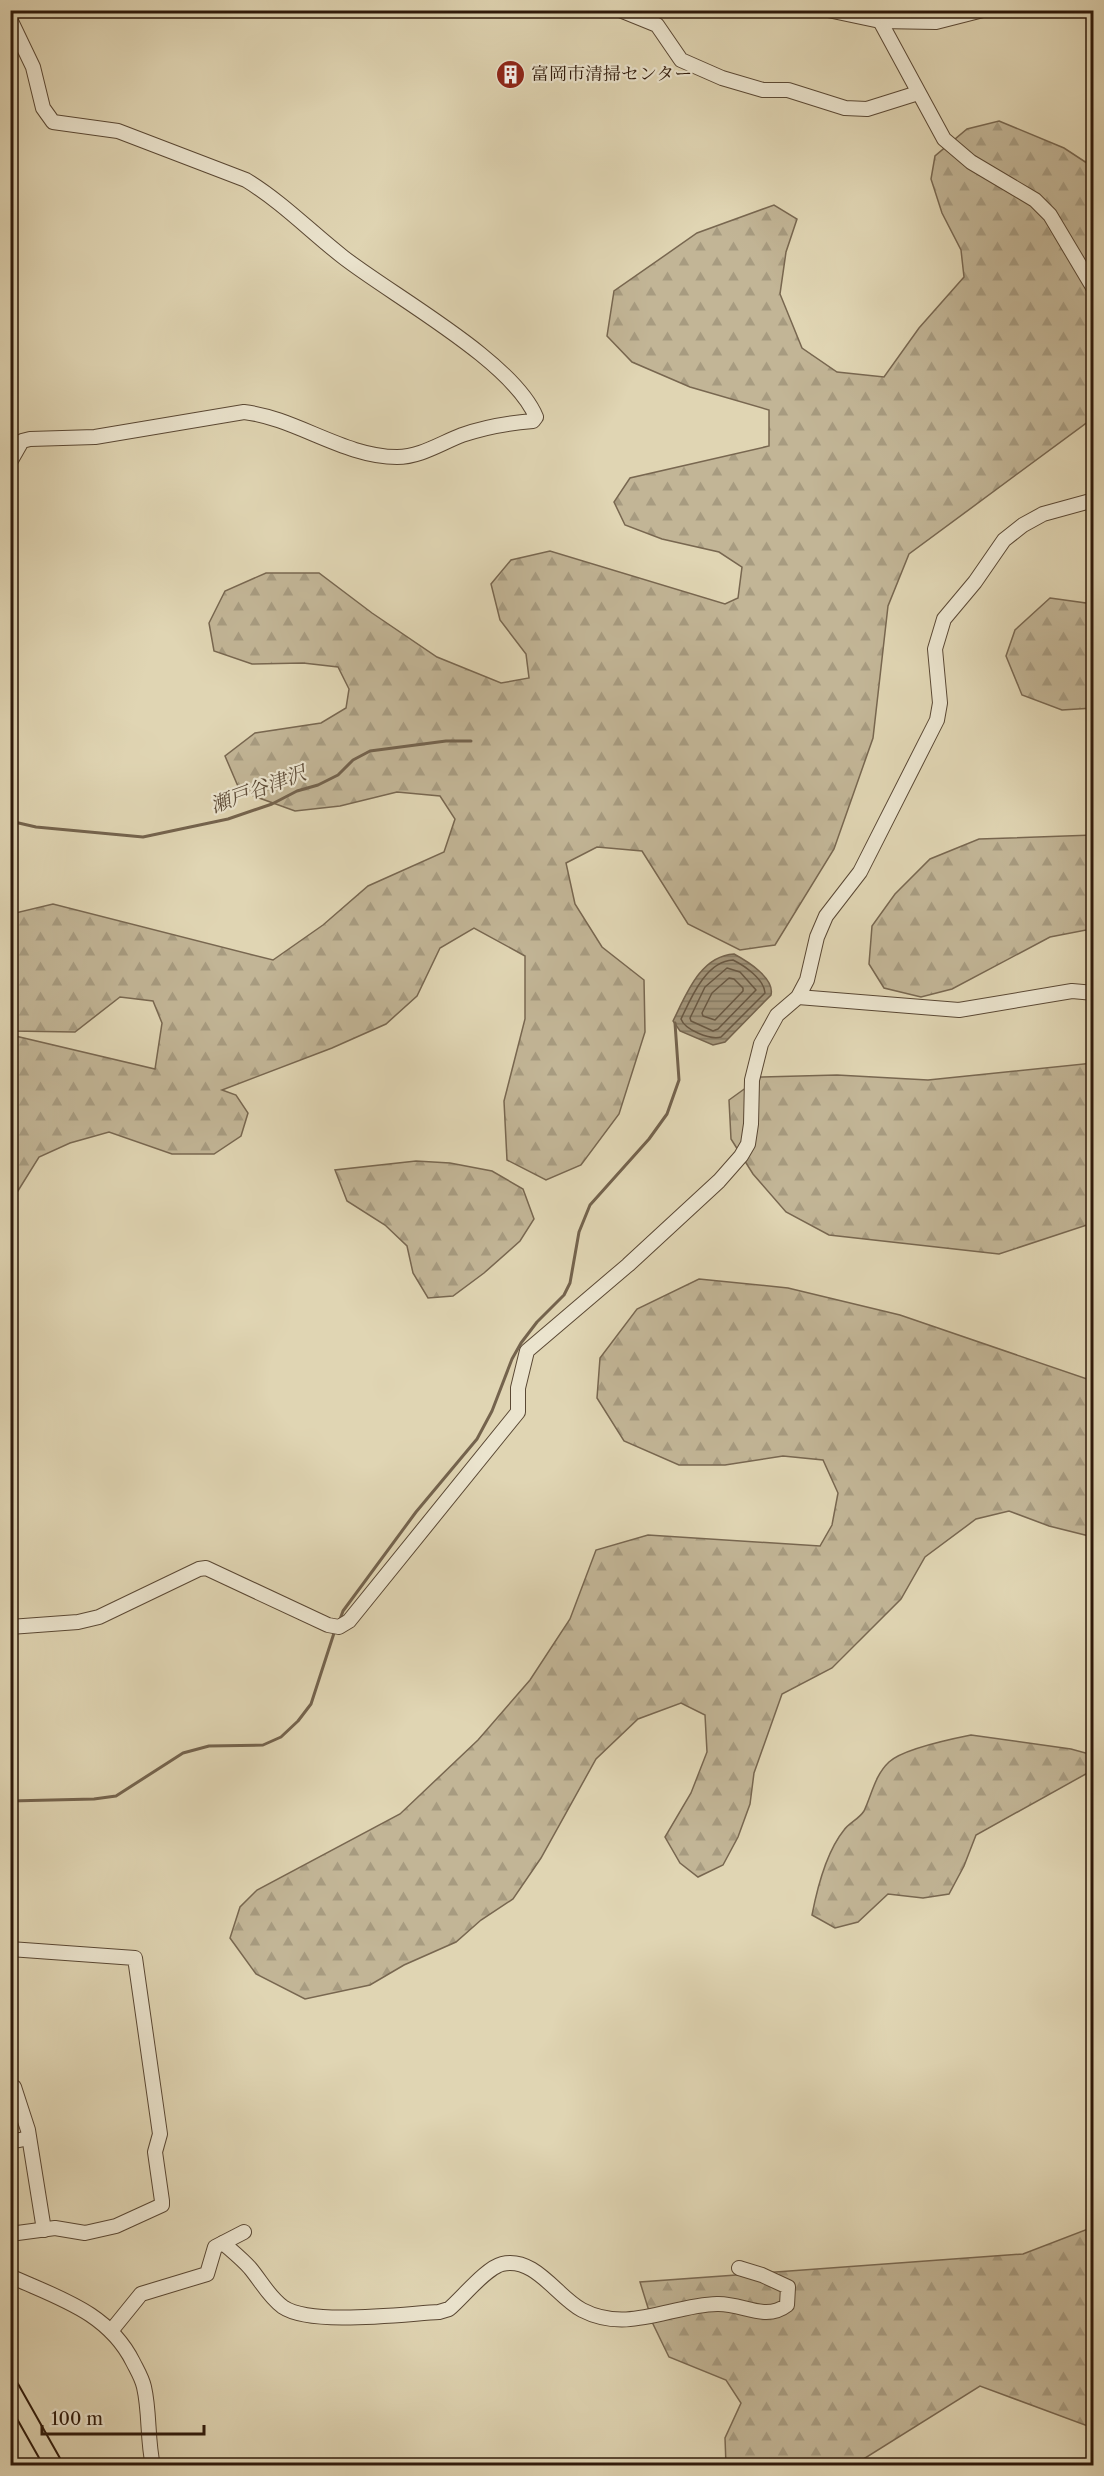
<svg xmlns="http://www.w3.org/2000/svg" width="1104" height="2476" font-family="'Libre Caslon Text','Noto Serif JP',serif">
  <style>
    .forest { fill: url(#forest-firs); stroke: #786750; stroke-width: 1.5 }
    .water { fill: url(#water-rules); stroke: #74634d; stroke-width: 1.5 }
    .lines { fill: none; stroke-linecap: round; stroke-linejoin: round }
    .shore { stroke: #685742; stroke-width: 1.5 }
    .stream { stroke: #74634d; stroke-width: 3 }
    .minor-casing { stroke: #5a4834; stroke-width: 16 }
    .major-casing { stroke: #2e190a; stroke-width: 20 }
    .minor { stroke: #ebe4ce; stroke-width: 14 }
    .major { stroke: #e0d5b3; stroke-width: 16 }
    .labels { text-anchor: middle; stroke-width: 4.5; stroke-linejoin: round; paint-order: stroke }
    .poi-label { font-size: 18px; fill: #2e190a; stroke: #ebe4ce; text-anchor: start }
    .water-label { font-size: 20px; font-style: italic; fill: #5d4b37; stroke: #ebe4ce }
  </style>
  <defs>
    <pattern id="forest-firs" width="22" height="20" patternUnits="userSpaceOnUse" patternTransform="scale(1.5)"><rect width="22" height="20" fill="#c2b596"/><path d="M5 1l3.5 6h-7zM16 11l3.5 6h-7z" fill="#a79b80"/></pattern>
    <pattern id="water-rules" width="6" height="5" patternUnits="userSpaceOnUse" patternTransform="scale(1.5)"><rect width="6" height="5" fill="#a3957a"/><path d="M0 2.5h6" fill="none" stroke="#857962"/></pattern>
  </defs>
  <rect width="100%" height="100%" fill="#e0d5b3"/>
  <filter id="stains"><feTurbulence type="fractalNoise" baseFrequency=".00333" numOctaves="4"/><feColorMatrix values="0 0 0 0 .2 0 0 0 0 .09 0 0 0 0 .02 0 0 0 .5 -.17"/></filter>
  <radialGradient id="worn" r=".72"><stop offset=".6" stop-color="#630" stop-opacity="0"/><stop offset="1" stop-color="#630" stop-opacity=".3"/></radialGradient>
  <!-- forest -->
  <g class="forest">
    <polygon points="999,121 1064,148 1093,167 1093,418 909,554 888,606 873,738 834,849 775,945 740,950 688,924 642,851 597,847 566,863 575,904 602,947 644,980 645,1032 619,1114 581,1165 546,1180 507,1160 504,1101 525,1019 525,956 474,928 440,948 417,996 386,1024 332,1048 222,1090 236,1095 248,1113 241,1136 214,1154 172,1154 109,1132 70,1143 39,1157 11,1202 11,1035 155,1069 162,1023 153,1001 120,997 75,1032 11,1031 11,914 53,904 273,960 323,925 368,886 444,852 455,819 440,796 397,792 340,806 295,811 240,791 225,756 255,733 321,723 346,708 349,689 338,667 303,663 252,664 214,651 209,623 225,591 266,573 319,573 372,613 437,657 501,683 529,678 526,654 500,620 491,584 511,560 550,551 725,604 738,598 742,567 719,552 662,539 625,525 614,502 630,478 769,446 769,410 690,387 632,362 607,336 614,291 697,233 774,205 797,219 786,252 780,294 802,348 837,372 884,377 919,328 964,277 961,250 942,213 931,179 935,156 967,129"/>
    <polygon points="1050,598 1093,604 1093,708 1062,710 1022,695 1006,656 1015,630"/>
    <polygon points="1093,835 1093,936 1086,930 1050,937 952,989 921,997 884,988 869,964 872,926 895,894 930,859 979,839"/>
    <polygon points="1093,1063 1093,1223 999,1254 829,1235 786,1212 753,1174 731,1139 729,1100 761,1077 837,1075 928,1080"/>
    <polygon points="416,1161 450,1163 492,1171 523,1189 534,1219 520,1241 484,1273 453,1296 428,1298 413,1273 407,1246 385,1225 347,1201 335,1170"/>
    <polygon points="699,1279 788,1288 900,1315 1093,1381 1093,1537 1049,1526 1009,1511 976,1519 925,1557 901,1599 832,1668 782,1694 754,1773 750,1804 738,1837 723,1865 698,1877 680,1863 665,1837 691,1793 707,1752 705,1715 681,1703 638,1719 596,1759 541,1858 513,1899 481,1920 456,1942 404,1965 370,1985 305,1999 256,1974 230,1938 240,1907 257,1890 400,1814 478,1740 530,1680 570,1619 596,1550 648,1535 820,1546 832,1525 838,1493 823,1460 783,1456 725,1465 679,1465 624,1441 597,1398 600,1358 637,1309"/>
    <path d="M971,1735l100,14 22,6v15l-117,65 -12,31 -15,28 -26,4 -35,-4 -30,28 -23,6 -23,-13c5,-26 15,-64 32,-85 5,-7 15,-11 20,-19 8,-17 11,-36 25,-49 14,-13 62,-23 82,-27z"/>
    <polygon points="1093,2227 1093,2428 980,2386 854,2465 726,2465 725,2438 741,2403 726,2380 669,2357 653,2324 640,2282 1023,2254"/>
  </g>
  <!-- water -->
  <path class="water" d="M734,954c13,7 41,24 37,41l-46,47 -12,3 -33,-14 -7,-10c13,-26 27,-65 61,-67z"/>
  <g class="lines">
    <!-- shore -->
    <g class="shore">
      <path d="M733,960c12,6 31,19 32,33l-44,44c-11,3 -36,-7 -40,-18 10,-21 25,-58 52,-59z"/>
      <polygon points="727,968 740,972 756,990 718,1029 713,1031 691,1021 690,1018 705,987"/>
      <polygon points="729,978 734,979 743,988 743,991 715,1020 703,1016 702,1013 712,993"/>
    </g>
    <!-- stream -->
    <g class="stream">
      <polyline points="10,821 36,827 143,837 228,819 272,804 297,791 318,785 338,775 353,760 370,751 446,741 471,741"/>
      <polyline points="339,1622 343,1611 416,1512 477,1439 492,1411 512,1359 521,1343 537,1322 564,1295 570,1283 579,1232 590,1205 649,1139 667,1114 679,1080 675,1023"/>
      <polyline points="10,1801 94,1799 116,1796 183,1753 209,1746 263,1745 281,1737 298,1721 311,1704 335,1630"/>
    </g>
    <defs>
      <g id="minor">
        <polyline points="620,10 657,25 681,60 722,78 763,90 788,90 845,108 867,109 918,93"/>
        <polyline points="828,10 880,21 936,22 983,10"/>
        <polyline points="1086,10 1094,13"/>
        <path d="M10,19l23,48 10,41 10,14 65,9 128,49c36,22 65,52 97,77 50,39 170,104 193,160l-3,4c-25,2 -48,6 -71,14 -21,8 -42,22 -65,22 -53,0 -101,-39 -153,-45l-149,25 -65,2 -8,2 -12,21"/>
        <polyline points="880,21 944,139 971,162 1035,200 1050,215 1094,289"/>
        <polyline points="798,997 959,1010 1072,991 1094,993"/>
        <polyline points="10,1627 78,1622 99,1617 199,1569 206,1568 328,1625 339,1627 349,1621 518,1412 518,1388 527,1351 628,1265 719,1181 741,1156 748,1144 751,1124 752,1080 761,1044 777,1015 798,997 807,980 817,937 826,916 860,872 937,720 940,703 935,649 944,619 975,582 1004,540 1023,525 1043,514 1094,500"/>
        <polyline points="10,1949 135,1958 160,2134 155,2152 162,2201 162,2205 116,2226 85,2233 55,2228 10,2234"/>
        <polyline points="10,2085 14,2087 28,2130 44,2230"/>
        <polyline points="10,2142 29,2138"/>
        <path d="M223,2243c9,8 19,16 27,25 11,13 19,29 33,39 28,19 120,7 156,5l10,-3c14,-12 37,-41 53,-45 33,-8 55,33 80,46 46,24 89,-5 135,-6 26,-1 48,18 70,1l1,-18 -26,-12 -23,-7"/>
        <path d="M10,2276c48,22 98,36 123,86 4,8 9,16 11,25 6,26 3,52 9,79"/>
        <polyline points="111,2331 141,2294 207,2274 215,2247 244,2232"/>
      </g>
      <polyline id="major" points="10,2388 54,2466"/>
    </defs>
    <!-- minor casing -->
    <use href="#minor" class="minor-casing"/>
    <!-- major casing -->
    <use href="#major" class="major-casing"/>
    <!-- minor -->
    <use href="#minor" class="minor"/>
    <!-- major -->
    <use href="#major" class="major"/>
  </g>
  <!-- icons -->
  <defs>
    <symbol id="building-disc" viewBox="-11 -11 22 22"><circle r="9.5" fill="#8f2418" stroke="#ebe4ce"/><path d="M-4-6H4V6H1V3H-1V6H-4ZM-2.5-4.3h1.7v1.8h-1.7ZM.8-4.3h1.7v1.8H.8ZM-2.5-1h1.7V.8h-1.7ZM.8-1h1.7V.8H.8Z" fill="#fff"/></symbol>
  </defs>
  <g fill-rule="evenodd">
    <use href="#building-disc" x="494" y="58" width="33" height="33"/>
  </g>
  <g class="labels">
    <!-- poi labels -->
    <g class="poi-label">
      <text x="531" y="80">富岡市清掃センター</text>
    </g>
    <!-- water labels -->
    <g class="water-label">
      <text transform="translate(258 789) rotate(-20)" y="7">瀬戸谷津沢</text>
    </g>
  </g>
  <!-- margin -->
  <rect width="1104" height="2476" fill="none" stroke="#e0d5b3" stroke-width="36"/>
  <rect x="12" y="12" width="1080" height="2452" fill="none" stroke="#2e190a" stroke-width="3"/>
  <rect x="18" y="18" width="1068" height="2440" fill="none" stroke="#2e190a" stroke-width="1.5"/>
  <!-- scale -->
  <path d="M42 2425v9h162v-9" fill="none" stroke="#2e190a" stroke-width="3"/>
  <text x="51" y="2425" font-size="18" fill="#2e190a" stroke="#ebe4ce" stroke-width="4.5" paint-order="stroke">100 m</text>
  <rect width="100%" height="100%" filter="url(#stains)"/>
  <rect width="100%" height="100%" fill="url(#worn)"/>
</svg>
